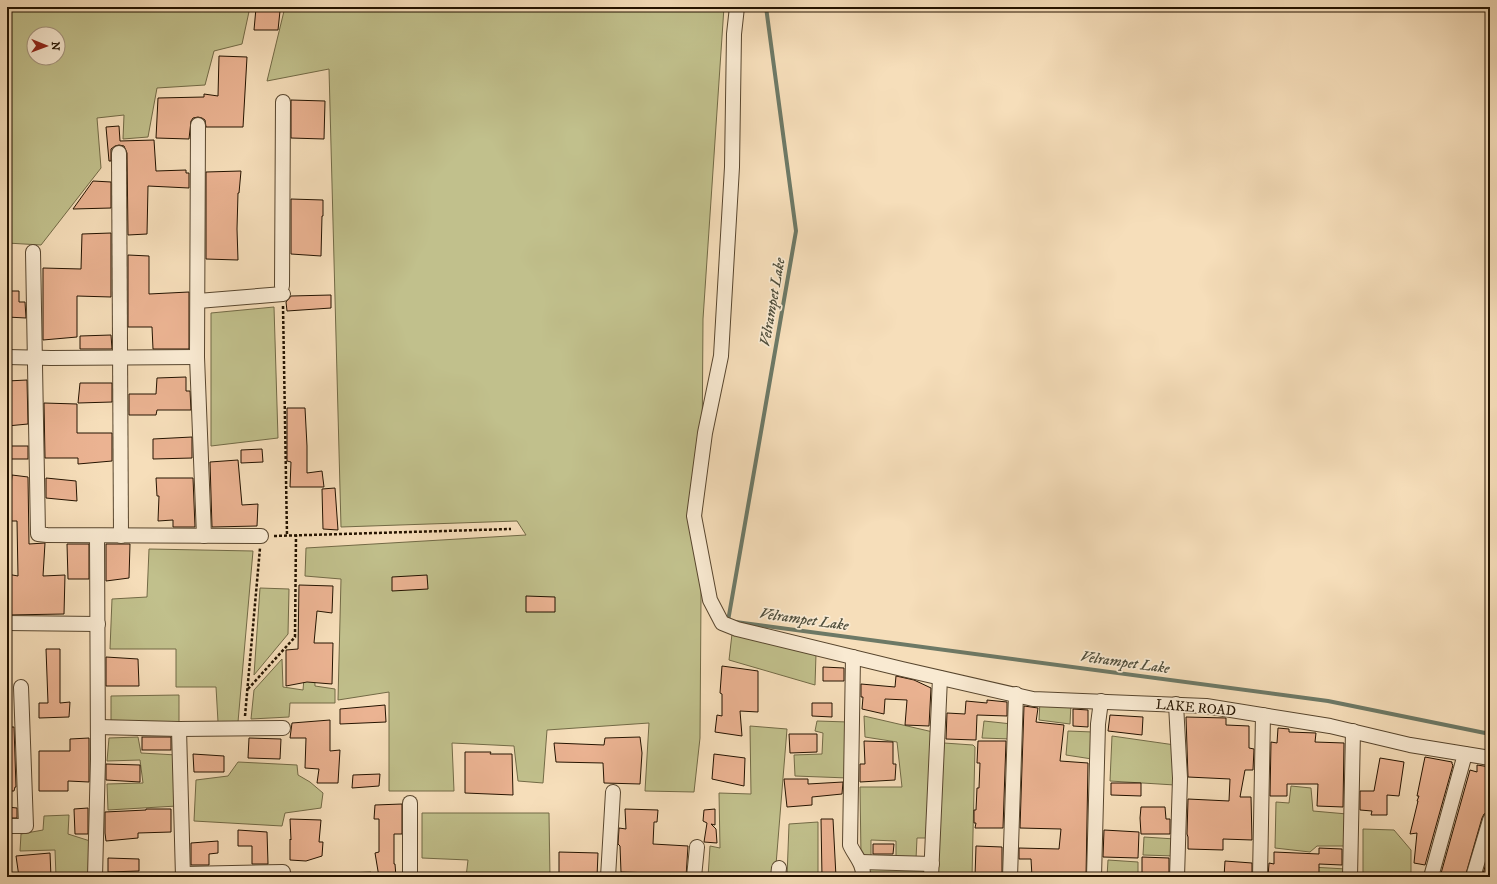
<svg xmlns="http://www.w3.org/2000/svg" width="1497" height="884" font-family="'IM FELL DW Pica',serif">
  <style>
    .green { fill: #c1c08c; stroke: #726a46; fill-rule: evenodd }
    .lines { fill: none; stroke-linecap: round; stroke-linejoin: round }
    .stream { stroke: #6d7966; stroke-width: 4 }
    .building { fill: #ebb392; stroke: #241300 }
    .minor-casing { stroke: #58462e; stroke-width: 16 }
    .path { stroke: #241300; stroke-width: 2.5; stroke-dasharray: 3 2; stroke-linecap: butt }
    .minor { stroke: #f9ead2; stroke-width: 14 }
    .labels { text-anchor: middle; stroke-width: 3.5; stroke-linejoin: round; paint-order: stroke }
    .street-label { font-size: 14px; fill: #241300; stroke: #f9ead2 }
    .water-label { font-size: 15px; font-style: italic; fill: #4f4e3c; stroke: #f9ead2 }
  </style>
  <rect width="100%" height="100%" fill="#f6deba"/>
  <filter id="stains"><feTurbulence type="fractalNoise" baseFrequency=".005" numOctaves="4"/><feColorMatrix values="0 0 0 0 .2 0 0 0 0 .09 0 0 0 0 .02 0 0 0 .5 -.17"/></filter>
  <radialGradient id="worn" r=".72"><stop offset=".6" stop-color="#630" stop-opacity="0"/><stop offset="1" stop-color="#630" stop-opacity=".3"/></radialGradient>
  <!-- green -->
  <g class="green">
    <path d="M7,7h243l-8,37 -28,7 -9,34 -48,3 -9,49 -25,2 1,-24 -27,3 4,50 -60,77 -34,-2zM34,34h24v24h-24z"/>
    <polygon points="285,7 724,7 703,319 700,738 694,792 645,791 649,723 547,730 543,783 518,781 514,746 452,743 454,791 389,791 389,692 338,700 341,579 305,576 306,548 526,535 517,521 341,527 329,69 267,81"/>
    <polygon points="274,307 278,438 211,446 211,313"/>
    <polygon points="149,549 253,551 238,722 218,722 216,687 176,687 176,649 110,649 112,599 147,597"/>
    <polygon points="260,588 289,589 288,634 254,675"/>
    <polygon points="732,634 816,654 815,685 729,660"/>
    <polygon points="306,655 314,658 315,686 335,689 335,703 290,703 289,717 251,719 254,690 282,659 283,687 303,690"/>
    <polygon points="179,695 179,723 111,723 111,696"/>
    <polygon points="1040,701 1071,703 1070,724 1039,720"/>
    <polygon points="864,716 933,732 930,838 917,838 916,859 896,858 896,841 871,840 871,856 861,856 860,787 902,787 897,742 865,737"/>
    <polygon points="817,721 848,722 848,778 795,776 794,755 822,754 823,733 815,731"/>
    <polygon points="984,721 1012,724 1011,739 982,738"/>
    <polygon points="750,726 787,729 775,877 708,877 710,846 720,848 719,793 751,794"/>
    <polygon points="1068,731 1093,732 1092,759 1066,755"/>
    <polygon points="1112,736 1175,745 1175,785 1110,781"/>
    <polygon points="138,737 141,753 177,755 177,806 108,810 107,784 143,783 140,760 107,761 109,738"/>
    <polygon points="944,743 973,745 975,747 972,877 936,877"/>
    <polygon points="238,762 297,765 298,775 310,782 323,793 321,808 285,813 282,826 194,821 196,780 228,776"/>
    <polygon points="1291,786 1311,788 1313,811 1347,814 1346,846 1317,846 1310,852 1275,848 1276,802 1289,803"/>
    <polygon points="422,813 549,813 550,877 466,877 468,860 422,858"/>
    <polygon points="69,815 68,834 90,841 91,877 56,877 55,850 20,851 21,834 43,830 44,816"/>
    <polygon points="818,822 818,877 787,877 789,824"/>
    <polygon points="1363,829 1394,830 1411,850 1411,877 1363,877"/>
    <polygon points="1144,837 1175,839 1175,856 1143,855"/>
    <polygon points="1108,860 1138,862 1138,877 1107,877"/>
    <polygon points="869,865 928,867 928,877 869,877"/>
    <polygon points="1311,867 1346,869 1346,877 1311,877"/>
    <polygon points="371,872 371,877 306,877 306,875"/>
  </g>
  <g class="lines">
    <!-- stream -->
    <polyline class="stream" points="766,7 796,231 728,621 1328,701 1490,734"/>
  </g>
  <!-- building -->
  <g class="building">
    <polygon points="256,8 280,11 278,30 254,30"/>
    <polygon points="219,56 247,57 243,127 206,127 205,120 202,118 198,117 193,118 191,121 189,139 156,138 158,98 204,97 204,94 218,96"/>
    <polygon points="291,100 325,101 324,139 291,138"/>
    <polygon points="119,126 120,141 154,140 156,171 186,170 186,173 189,173 189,188 148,186 147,234 128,235 127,153 124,146 119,145 115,146 111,149 111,161 109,161 106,127"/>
    <polygon points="241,171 239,193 238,193 237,229 238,260 206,259 206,172"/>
    <polygon points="93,181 111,182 111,208 73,209"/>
    <polygon points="291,199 323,200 323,216 322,216 321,256 291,254"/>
    <polygon points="111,233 111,297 77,296 77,337 43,340 43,268 81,269 82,234"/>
    <polygon points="128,255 149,256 149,294 189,292 189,349 153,349 152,327 128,327"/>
    <polygon points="7,291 19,291 19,302 25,302 26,318 7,317"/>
    <polygon points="331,295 331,308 287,311 286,302 291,296"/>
    <polygon points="111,335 112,349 80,349 80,336"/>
    <polygon points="186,377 186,391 190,391 191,410 157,410 156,415 129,415 129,394 156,394 157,378"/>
    <polygon points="27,380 28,424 7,426 7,381"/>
    <polygon points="80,383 112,383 112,402 78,403"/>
    <polygon points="44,403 77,404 77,433 112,433 112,461 78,464 78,458 45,458"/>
    <polygon points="287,408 305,408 307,446 307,473 322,471 324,487 290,487 291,462 287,461"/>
    <polygon points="192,437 192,458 153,459 153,439"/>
    <rect x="7" y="446" width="21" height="13"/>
    <polygon points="262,449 263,462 241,463 241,450"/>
    <polygon points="238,460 242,505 258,504 257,526 212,527 210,462"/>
    <polygon points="12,475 28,477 29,544 45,543 43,576 65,575 64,614 8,615 7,574 18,576 17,521 8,521"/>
    <polygon points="46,478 76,481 77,501 46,498"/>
    <polygon points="156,478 193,478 195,527 173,527 173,520 158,521 159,496 157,496"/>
    <polygon points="335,488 338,530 323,529 322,489"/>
    <polygon points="67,544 89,544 89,579 68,579"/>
    <polygon points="106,544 130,544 129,578 106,581"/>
    <polygon points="427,575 428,589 392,591 392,577"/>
    <polygon points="299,585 333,586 332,613 317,611 314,643 333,643 332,684 307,682 286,686 286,650 298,649"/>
    <polygon points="526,596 555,597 555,612 526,612"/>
    <polygon points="46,649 60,649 60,703 70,702 69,717 39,718 39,703 48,703"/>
    <polygon points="106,657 138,659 139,686 106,686"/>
    <polygon points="722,666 758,671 758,712 740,711 742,736 715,732 717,715 722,716 722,694 720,693"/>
    <polygon points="823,667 844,668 844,681 823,681"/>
    <polygon points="896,676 914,680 931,688 929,726 905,725 907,700 885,699 884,714 862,709 863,697 861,697 861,684 895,687"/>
    <polygon points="987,700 1007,702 1007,716 977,715 976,740 946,739 947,713 965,714 966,701 987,703"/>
    <polygon points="812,703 832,703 832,717 812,716"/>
    <polygon points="385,705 386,722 340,724 340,709"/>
    <polygon points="1024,706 1038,708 1036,722 1064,725 1060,761 1088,763 1086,877 1032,877 1031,859 1019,859 1019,848 1059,849 1061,829 1020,828"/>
    <polygon points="1073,709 1088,710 1088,727 1073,726"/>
    <polygon points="1110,715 1143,717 1142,735 1108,731"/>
    <polygon points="1186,717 1226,718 1226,725 1249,726 1249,748 1254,749 1253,770 1245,770 1240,797 1251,797 1252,840 1223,839 1223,850 1188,849 1188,837 1187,834 1188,799 1229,801 1230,779 1188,777"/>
    <polygon points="330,720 330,751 340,750 338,783 317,783 319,769 305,768 306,738 290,738 292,723"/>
    <polygon points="7,727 14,727 16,787 15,787 14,791 7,791"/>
    <polygon points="1278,728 1289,729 1289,732 1316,733 1315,742 1344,743 1343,807 1317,806 1318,784 1287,784 1287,796 1270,796 1271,742 1277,743"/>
    <polygon points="789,734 817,734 817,752 790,753"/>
    <rect x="142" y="737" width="29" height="13"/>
    <polygon points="640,737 642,753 640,784 604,783 603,763 556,762 554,743 604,745 605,738"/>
    <polygon points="89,738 89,782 68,781 68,791 39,791 39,751 70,751 70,739"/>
    <polygon points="249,738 281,739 280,759 248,758"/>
    <polygon points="864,741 893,742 893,764 896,764 895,780 860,782 860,764 865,764"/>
    <polygon points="978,741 1006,741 1003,828 975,828 976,823 974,823 974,810 976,810 977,788 979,788 980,763 977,763"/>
    <polygon points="465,752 491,752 490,754 512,754 513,795 465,793"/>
    <polygon points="193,754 224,756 224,772 194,772"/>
    <polygon points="714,754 745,758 744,786 712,779"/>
    <polygon points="1425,757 1452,762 1452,764 1453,765 1425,865 1414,863 1417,833 1410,834 1418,801 1417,801 1419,796 1417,796"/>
    <polygon points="1380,758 1404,762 1399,796 1387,795 1387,815 1371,815 1372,811 1360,810 1360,791 1374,791"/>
    <polygon points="106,764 140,765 140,782 106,780"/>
    <polygon points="1477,765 1490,767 1490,812 1484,814 1482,818 1465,877 1440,877 1470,770 1477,772"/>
    <polygon points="380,774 379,786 352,788 353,775"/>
    <polygon points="784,779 808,779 808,784 843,782 842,794 812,797 812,805 787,807"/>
    <polygon points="1111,783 1141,783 1141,796 1111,795"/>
    <polygon points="402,804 402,834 394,834 394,864 395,864 396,877 379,877 375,853 379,852 379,819 374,819 375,805"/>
    <polygon points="7,807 17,808 17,818 7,818"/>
    <polygon points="1141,807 1165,807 1166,819 1170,819 1170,834 1141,834 1140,818"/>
    <polygon points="88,808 88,834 75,834 74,809"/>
    <polygon points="146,809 171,809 171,832 138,833 138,838 106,841 105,833 105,812 146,810"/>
    <polygon points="625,809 658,810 657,822 654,822 653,844 688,846 686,877 655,877 655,873 621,872 620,846 618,844 619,828 626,829"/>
    <polygon points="715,809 715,825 711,824 716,829 717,843 704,842 707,823 703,821 704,810"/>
    <polygon points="290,819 321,820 319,842 323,842 322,856 306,861 290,860 290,839 291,840"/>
    <polygon points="821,819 833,819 836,877 822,877"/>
    <polygon points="238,830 267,832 268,864 252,864 252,846 238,846"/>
    <polygon points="1104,830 1139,832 1138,858 1103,857"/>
    <polygon points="218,841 218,853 209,854 209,865 191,865 191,843"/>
    <polygon points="873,844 894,844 893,854 873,854"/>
    <polygon points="976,846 1002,847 1002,877 975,877"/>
    <polygon points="1319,848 1342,849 1342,865 1319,864 1319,877 1268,877 1269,863 1274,864 1274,852 1319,854"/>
    <polygon points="1490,850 1490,877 1482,877"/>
    <polygon points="559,852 598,853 597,877 559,877"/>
    <polygon points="50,853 51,877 19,877 16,856"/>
    <polygon points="1142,857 1169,858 1169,877 1142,877"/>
    <polygon points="108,858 139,859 139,871 108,872"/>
    <polygon points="1225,861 1252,863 1252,877 1224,877"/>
  </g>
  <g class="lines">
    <defs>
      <g id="minor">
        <polyline points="737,7 734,34 732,167 721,356 705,433 694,516 710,600 722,623 737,629 902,669 1033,699 1206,706 1330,726 1410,745 1490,758"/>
        <polyline points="198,125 197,357 204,536"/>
        <polyline points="119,153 121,536"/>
        <polyline points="33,252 38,534 47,535 261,536"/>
        <polyline points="282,286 283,102"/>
        <polyline points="198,301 283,294"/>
        <polyline points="7,357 51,358 197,357"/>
        <polyline points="7,623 98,624"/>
        <path d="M853,657l-3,188c5,11 14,19 13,32"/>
        <polyline points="1176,704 1180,778 1177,877"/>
        <polyline points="98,727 179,729 283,728"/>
        <polyline points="179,729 183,877"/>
        <polyline points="410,803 410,877"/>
        <polyline points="7,826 26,826 21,687"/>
        <polyline points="861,862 932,864"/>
        <polyline points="184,874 283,872"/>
        <polyline points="95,877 98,759 97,536"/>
        <polyline points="608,877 613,792"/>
        <polyline points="694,877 697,847"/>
        <polyline points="778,877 779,868"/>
        <polyline points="931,877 940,678"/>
        <polyline points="1010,877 1016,694"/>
        <polyline points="1094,877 1098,724 1101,701"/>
        <polyline points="1260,877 1263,715"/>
        <polyline points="1350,877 1353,731"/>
        <polyline points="1431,877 1465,754"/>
        <polyline points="1473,877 1490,820"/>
      </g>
    </defs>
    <!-- minor casing -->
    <use href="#minor" class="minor-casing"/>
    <!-- path -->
    <g class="path">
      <polyline points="283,306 287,535"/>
      <polyline points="274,536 511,529"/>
      <polyline points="248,689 295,637 296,535"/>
      <polyline points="245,716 260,548"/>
    </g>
    <!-- minor -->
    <use href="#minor" class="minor"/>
  </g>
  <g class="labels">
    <!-- street labels -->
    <g class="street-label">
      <text transform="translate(1196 707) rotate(5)" y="5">LAKE ROAD</text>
    </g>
    <!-- water labels -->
    <g class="water-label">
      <text transform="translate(772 302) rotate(-80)" y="5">Velrampet Lake</text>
      <text transform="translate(804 619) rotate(8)" y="5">Velrampet Lake</text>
      <text transform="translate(1125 662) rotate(8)" y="5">Velrampet Lake</text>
    </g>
  </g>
  <!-- margin -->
  <rect width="1497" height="884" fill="none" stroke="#f6deba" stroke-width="24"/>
  <rect x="8" y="8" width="1481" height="868" fill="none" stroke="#241300" stroke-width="2"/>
  <rect x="12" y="12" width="1473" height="860" fill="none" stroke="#241300"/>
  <!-- north arrow -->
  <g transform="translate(46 46) rotate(91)"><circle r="19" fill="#f9ead2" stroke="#a4947e"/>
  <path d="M0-3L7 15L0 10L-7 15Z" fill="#8f2418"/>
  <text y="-6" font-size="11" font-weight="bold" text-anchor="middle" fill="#241300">N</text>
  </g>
  <rect width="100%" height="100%" filter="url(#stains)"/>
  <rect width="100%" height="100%" fill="url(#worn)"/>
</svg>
